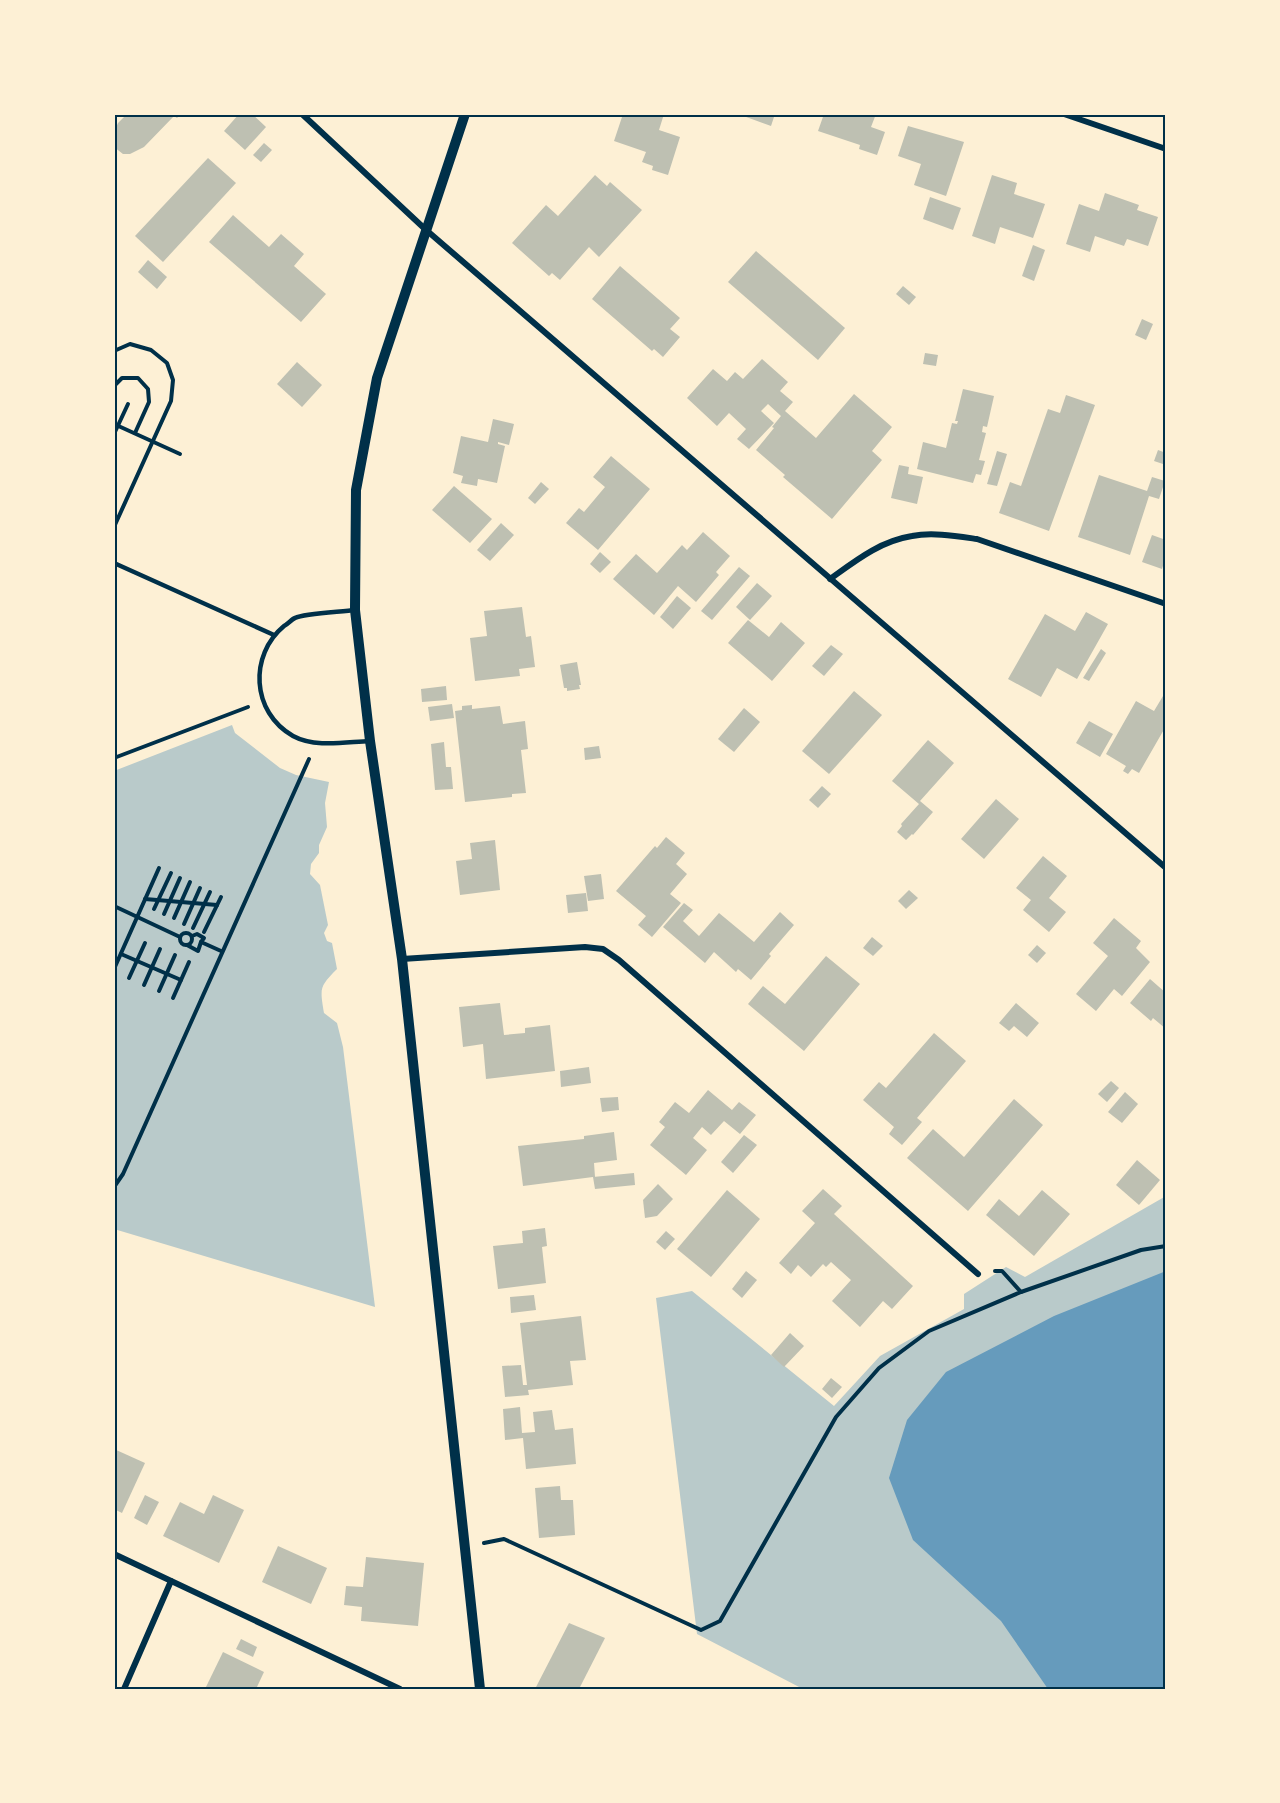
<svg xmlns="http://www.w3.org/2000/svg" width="1280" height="1803" font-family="'PT Sans Narrow',sans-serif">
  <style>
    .green { fill: #b9caca }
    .water { fill: #669bbc }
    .building { fill: #bec0b2 }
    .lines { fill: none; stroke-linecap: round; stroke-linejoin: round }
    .path { stroke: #003049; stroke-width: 4 }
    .service { stroke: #003049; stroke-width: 4.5 }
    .minor { stroke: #003049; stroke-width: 6 }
    .tertiary { stroke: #003049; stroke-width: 10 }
    .neatline { fill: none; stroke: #003049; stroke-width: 2 }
  </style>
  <rect width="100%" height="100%" fill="#fdf0d5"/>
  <!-- green -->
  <g class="green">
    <path d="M232,725l3,8 45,35 16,7 33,7 -4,21 2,24 -8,18v8l-8,11 -1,10 10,11 8,40 -4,8 3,8 5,2 5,26c-18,18 -17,19 -13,44l13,10 6,24 32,260 -261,-78v-458z"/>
    <polygon points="1166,1196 1166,1689 803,1689 697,1634 656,1298 692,1291 834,1406 880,1356 964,1309 964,1294 1006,1267 1025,1277"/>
  </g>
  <!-- water -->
  <polygon class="water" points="1166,1271 1166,1689 1048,1689 1001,1621 913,1540 889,1478 907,1420 946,1372 1054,1316"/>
  <!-- building -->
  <g class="building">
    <polygon points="127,114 181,114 177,118 174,116 144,147 130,154 123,154 114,147 114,132 118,123"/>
    <polygon points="239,114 252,114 266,127 245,150 224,131"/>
    <polygon points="623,114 664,114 659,130 680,137 668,175 652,170 653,166 642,162 646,152 614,141"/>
    <polygon points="738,114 775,114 771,126"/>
    <polygon points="824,114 876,114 871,127 885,132 877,155 859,149 860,145 818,131"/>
    <polygon points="908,126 964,142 946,196 914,185 921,164 898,156"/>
    <polygon points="264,143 272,150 261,162 253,155"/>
    <polygon points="208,158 236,183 163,262 135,236"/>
    <polygon points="595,175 607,186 610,182 642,210 599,257 589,247 560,280 552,273 549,276 512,243 546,205 558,216"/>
    <polygon points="992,175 1017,183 1014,194 1045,204 1033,238 1000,227 995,244 972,236"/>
    <polygon points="1105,193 1139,205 1137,210 1158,217 1148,246 1127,239 1124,246 1095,236 1090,252 1066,244 1079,204 1099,211"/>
    <polygon points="930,197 961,208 953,230 923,219"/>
    <polygon points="233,215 269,247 281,234 304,254 294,266 326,294 301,322 209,242"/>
    <polygon points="1033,245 1045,250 1034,281 1022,276"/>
    <polygon points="756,251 845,328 818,360 728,282"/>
    <polygon points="148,260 167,277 157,289 138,272"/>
    <polygon points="620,266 680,318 670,329 680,337 663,357 654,349 652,351 592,299"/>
    <polygon points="903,286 916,297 909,305 896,294"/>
    <polygon points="1142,319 1153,324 1146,340 1135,335"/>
    <polygon points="925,353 938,355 936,366 923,364"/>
    <polygon points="762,359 788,382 780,391 793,402 785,411 816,438 854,394 892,427 872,451 882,460 832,519 783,477 785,475 756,450 774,428 772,427 781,416 768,404 761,411 774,423 749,449 737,439 746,429 729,413 717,426 687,398 713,369 727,381 735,372 743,379"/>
    <polygon points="297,362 322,385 302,407 277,384"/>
    <polygon points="963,389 994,396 987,427 983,426 982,432 986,433 979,460 985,461 981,475 976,474 973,483 917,469 923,442 946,448 952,423 957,424 958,421 955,421"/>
    <polygon points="1066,395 1095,405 1049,531 999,513 1010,482 1021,486 1048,409 1060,413"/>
    <polygon points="493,419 514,424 509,445 498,442 498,444 505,446 497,483 478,479 477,486 461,483 463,476 453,473 461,436 488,442"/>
    <polygon points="1158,450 1166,453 1166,465 1154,461"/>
    <polygon points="997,451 1007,454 997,486 987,484"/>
    <polygon points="611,456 650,489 598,550 566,523 579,508 584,512 605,487 593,477"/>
    <polygon points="899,465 909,467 908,474 923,477 917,504 891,498"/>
    <polygon points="1099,475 1147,491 1152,477 1165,481 1159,499 1149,496 1130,555 1078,537"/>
    <polygon points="541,482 549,489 535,504 528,498"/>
    <polygon points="454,486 492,519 470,543 432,510"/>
    <polygon points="501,523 514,535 490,561 477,550"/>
    <polygon points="703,532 730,556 716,572 719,575 696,602 678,586 654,615 613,579 636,554 657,573 682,545 687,550"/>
    <polygon points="1152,535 1166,540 1166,556 1162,569 1142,562"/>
    <polygon points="600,552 611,562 600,573 590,564"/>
    <polygon points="739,567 750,576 712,620 701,611"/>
    <polygon points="757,583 772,596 750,620 736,607"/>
    <polygon points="677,596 691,608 673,629 660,617"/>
    <polygon points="522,607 526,637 531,636 535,667 519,669 520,676 475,681 470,638 487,636 484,611"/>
    <polygon points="1086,612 1108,624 1077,679 1057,668 1041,697 1008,679 1045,614 1075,631"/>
    <polygon points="748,620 769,637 781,622 805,643 772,681 728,643"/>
    <polygon points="831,645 843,654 824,676 812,666"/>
    <polygon points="1101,649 1106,653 1089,681 1083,678"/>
    <polygon points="577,662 581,685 579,685 580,689 567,691 567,688 564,688 560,665"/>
    <polygon points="446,686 447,700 422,702 421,689"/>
    <polygon points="854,691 882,715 829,774 802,751"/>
    <polygon points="1166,691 1166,726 1139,773 1132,769 1128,774 1123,771 1126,766 1106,754 1136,701 1154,711"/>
    <polygon points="452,704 454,718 430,721 428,707"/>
    <polygon points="472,705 472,709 500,706 503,724 525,721 528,749 521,750 526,793 512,794 512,797 465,802 455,711 462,710 462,706"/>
    <polygon points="744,708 760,722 734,752 718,739"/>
    <polygon points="1089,721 1113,734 1100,757 1076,743"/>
    <polygon points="928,740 954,763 920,801 933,812 913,835 912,834 906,840 897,832 902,826 901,824 919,804 892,781"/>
    <polygon points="444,742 446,767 451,767 453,789 435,790 431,744"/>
    <polygon points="599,746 601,758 585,760 584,748"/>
    <polygon points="822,786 831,794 818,808 809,800"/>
    <polygon points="996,799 1019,819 984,859 961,839"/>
    <polygon points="666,837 685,853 676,864 687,874 670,894 681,903 652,937 638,925 646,916 616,891 655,846 657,848"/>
    <polygon points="495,840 500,890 460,895 456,861 472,859 470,843"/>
    <polygon points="1043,856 1067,876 1049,898 1066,912 1049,932 1023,910 1031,900 1016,888"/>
    <polygon points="601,874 604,899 588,901 584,876"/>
    <polygon points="909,890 918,898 906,909 898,901"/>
    <polygon points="586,893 588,911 568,913 566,895"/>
    <polygon points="684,903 693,910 683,921 699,936 719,913 754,942 780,912 794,925 769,954 771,956 751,980 738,969 736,972 714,952 705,963 663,927"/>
    <polygon points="1114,918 1141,941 1136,948 1150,962 1122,996 1114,989 1096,1011 1076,994 1108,956 1093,943"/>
    <polygon points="872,937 883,946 873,956 863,948"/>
    <polygon points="1037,945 1046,953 1037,963 1028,955"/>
    <polygon points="826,956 860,984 804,1051 748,1004 763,986 785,1004"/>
    <polygon points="1150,979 1166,993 1166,1029 1153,1018 1151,1021 1130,1003"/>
    <polygon points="500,1003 504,1035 525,1033 525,1028 550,1025 555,1071 486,1079 483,1044 463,1047 459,1007"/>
    <polygon points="1016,1003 1039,1023 1027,1037 1014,1026 1009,1031 999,1023"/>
    <polygon points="934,1033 966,1061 917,1118 922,1122 902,1145 889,1134 894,1127 863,1100 879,1082 886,1088"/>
    <polygon points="589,1067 591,1083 561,1087 560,1071"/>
    <polygon points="1111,1081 1119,1088 1107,1102 1098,1094"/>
    <polygon points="708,1090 732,1110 739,1102 756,1115 740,1134 724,1121 711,1135 702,1127 693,1138 707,1150 686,1175 650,1145 665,1127 659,1122 675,1102 689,1113"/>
    <polygon points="1125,1092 1138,1104 1122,1123 1108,1112"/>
    <polygon points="618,1097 619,1110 602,1112 600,1098"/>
    <polygon points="1014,1099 1043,1125 968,1211 907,1158 933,1129 964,1157"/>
    <polygon points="614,1132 617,1160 594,1163 595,1177 593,1177 634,1173 635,1185 595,1189 593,1177 523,1186 518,1146 584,1139 584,1136"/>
    <polygon points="744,1135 757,1145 733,1173 721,1162"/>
    <polygon points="1137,1160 1160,1180 1139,1205 1116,1185"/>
    <polygon points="658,1184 673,1199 657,1216 645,1218 643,1200"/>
    <polygon points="823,1189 842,1206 834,1214 913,1286 892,1309 883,1301 860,1327 832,1301 851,1280 831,1262 826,1267 823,1264 811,1277 798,1265 791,1274 779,1263 815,1223 802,1211"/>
    <polygon points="727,1190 760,1219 711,1277 677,1249"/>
    <polygon points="1042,1190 1070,1214 1034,1256 986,1215 999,1199 1019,1216"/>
    <polygon points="545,1228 547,1246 542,1247 546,1283 498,1289 493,1246 523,1243 522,1231"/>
    <polygon points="666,1231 675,1239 665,1250 656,1242"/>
    <polygon points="746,1271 757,1280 742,1298 732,1289"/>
    <polygon points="534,1295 536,1310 511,1313 510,1297"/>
    <polygon points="581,1316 586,1360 570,1361 573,1385 528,1390 529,1395 505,1397 502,1366 521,1365 523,1385 527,1385 520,1323"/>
    <polygon points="790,1333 804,1346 784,1367 771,1355"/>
    <polygon points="831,1378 842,1387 832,1398 822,1389"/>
    <polygon points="520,1407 522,1433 535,1432 533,1412 552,1410 555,1430 573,1428 576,1464 526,1469 523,1438 505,1440 503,1409"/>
    <polygon points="114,1449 145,1463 122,1513 114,1509"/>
    <polygon points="560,1486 561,1500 573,1500 575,1535 539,1538 535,1488"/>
    <polygon points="145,1495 159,1502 147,1525 134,1518"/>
    <polygon points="213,1495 244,1510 219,1563 163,1536 180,1502 204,1514"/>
    <polygon points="278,1546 327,1568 311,1604 262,1582"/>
    <polygon points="366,1557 424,1563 418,1626 361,1621 362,1607 344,1605 346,1586 363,1587"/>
    <polygon points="569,1623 605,1638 579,1689 535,1689"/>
    <polygon points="241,1639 257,1647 253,1657 236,1649"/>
    <polygon points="223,1652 264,1672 256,1689 205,1689"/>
  </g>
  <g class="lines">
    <!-- path -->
    <g class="path">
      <polyline points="114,351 130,344 151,350 167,363 173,380 171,401 114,527"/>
      <polyline points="114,386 122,378 138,378 148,389 149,402 135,433"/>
      <polyline points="114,424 180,454"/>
      <polyline points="114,434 128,404"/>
      <polyline points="114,758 248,707"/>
      <polyline points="145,899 217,905"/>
      <polyline points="114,906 180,937"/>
      <polyline points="154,909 171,873"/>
      <polyline points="164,914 180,878"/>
      <polyline points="174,918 190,882"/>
      <polyline points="184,924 200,888"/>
      <polyline points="193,928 210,892"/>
      <polyline points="204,932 221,897"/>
      <circle cx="186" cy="939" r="6"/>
      <polyline points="192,936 197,934 204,938 201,942 221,951"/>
      <polyline points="187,945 198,951 201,942"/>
      <polyline points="121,954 181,980"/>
      <polyline points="114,969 159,868"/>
      <polyline points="129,978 145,943"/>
      <polyline points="144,985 160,949"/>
      <polyline points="159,991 175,955"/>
      <polyline points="173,998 189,962"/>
      <polyline points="114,1187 123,1174 309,759"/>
      <polyline points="995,1271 1002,1271 1021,1292"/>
      <polyline points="484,1543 504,1539 701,1630 720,1621 836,1417 879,1368 929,1331 1021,1292 1141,1250 1166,1246"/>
    </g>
    <!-- service -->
    <g class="service">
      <polyline points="114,563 274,635"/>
      <path d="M355,610c-13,2 -50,3 -60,8 -3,1 -7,6 -11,8 -35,29 -33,86 9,110 22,12 52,6 77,5"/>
    </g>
    <!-- minor -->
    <g class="minor">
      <polyline points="302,114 425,229 1166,868"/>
      <polyline points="1064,114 1166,149"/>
      <path d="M830,579c25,-18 50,-38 82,-43 20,-4 44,0 65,3l189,65"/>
      <polyline points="402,959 585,947 603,949 619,960 978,1274"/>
      <polyline points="114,1554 400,1689"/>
      <polyline points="124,1689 171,1581"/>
    </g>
    <!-- tertiary -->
    <polyline class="tertiary" points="465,114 377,378 356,490 355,610 370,741 402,959 480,1689"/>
  </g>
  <!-- border -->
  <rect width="1280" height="1803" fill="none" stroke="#fdf0d5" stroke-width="231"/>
  <rect x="116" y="116" width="1048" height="1572" class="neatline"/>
</svg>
